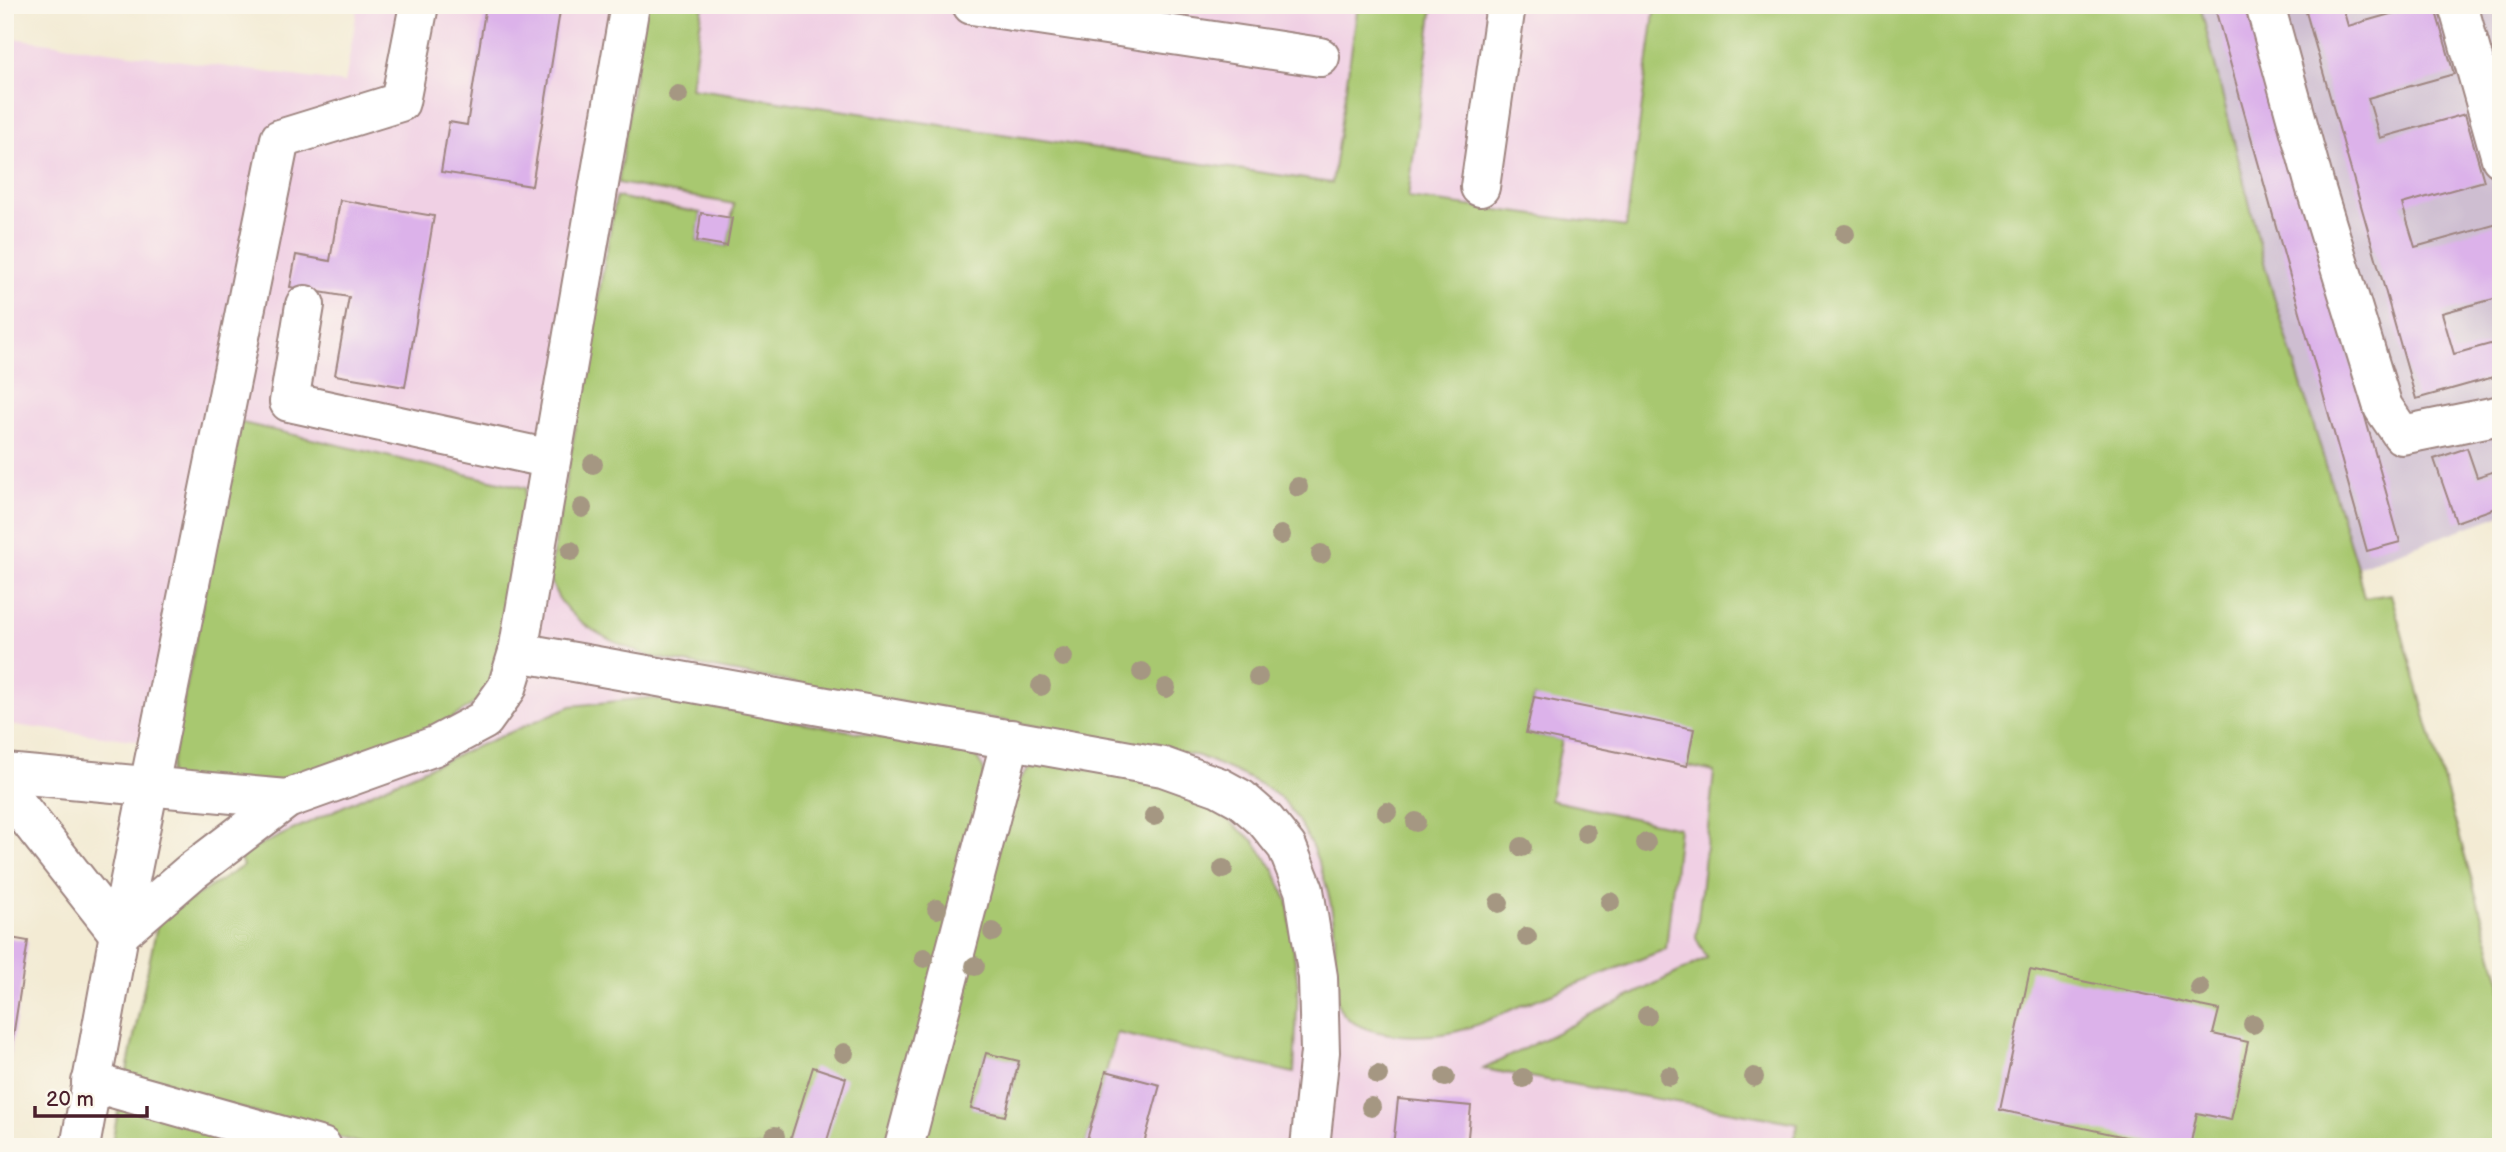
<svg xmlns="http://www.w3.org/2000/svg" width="2506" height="1152" font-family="'Balsamiq Sans',sans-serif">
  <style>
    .built { fill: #f0d0e4 }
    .industrial { fill: #cebed1 }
    .green { fill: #a8c86f; stroke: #79744d; stroke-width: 2; fill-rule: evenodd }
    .building { fill: #dcb2ea }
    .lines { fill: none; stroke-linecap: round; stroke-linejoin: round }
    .minor-casing { stroke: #9e8580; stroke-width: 42 }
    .minor { stroke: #fff; stroke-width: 38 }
    .tree { fill: #a59782 }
  </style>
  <rect width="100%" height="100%" fill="#fbf7ec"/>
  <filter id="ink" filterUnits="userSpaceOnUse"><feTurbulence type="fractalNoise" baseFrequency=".0143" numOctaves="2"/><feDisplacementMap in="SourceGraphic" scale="14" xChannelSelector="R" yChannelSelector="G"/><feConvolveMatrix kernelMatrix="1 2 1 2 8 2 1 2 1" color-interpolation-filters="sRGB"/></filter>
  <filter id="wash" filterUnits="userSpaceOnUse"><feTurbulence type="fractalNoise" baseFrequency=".00686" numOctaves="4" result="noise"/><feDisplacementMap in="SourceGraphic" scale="28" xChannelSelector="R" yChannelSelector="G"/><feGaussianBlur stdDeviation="1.57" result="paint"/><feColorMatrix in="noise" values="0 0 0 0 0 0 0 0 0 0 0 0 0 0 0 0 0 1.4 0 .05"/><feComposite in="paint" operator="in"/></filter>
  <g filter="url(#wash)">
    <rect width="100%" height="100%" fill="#f3ebd4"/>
    <!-- built -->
    <polygon class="built" points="358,5 2200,5 2266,270 2357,567 2364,598 2391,594 2501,984 2501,1147 111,1147 158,920 243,866 228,817 162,814 174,745 5,724 5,37 345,83"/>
    <!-- industrial -->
    <polygon class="industrial" points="2200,5 2501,5 2501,515 2357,567 2266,270"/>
    <!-- green -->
    <g class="green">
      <path d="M645,5h58l-12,83 641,95 26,-178h75l-25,193 218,29 29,-222h545l66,265 91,297 7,31 27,-4 110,390v163h-708l5,-24 -315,-54 224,-111 -11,-20 18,-166 -27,-6 -153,-69 -7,36 35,7 -12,60 129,28 -13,121c-48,19 -96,38 -144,56 -21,9 -42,20 -64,26 -31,8 -109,10 -121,-29 -4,-14 -2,-47 -2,-64 -2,-44 -20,-98 -48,-133 -15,-20 -64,-38 -88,-49l-547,-99c-33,-12 -71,-27 -92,-57 -5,-7 -8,-16 -11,-24l67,-379 85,16 -4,28 30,5 7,-42 -116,-21z"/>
      <polygon points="238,422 526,488 496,667 484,697 414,743 269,785 168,781"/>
      <polygon points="646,698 696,704 974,753 983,768 989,786 893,1147 372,1147 126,1075 158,920 243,866 239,855 404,778 571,706"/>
      <path d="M1051,762l120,23 35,18 48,38 20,29 14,32 10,84 -4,87 -177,-40 -32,114h-163l87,-353 20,-26zM986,1054l33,8 -15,54 -32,-9z"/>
      <polygon points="120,1102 280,1147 111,1147"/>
    </g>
    <g id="blocks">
      <!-- building -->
      <g class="building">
        <polygon points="486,5 561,5 532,186 441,172 449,122 467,125"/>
        <polygon points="2214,5 2250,5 2400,542 2367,551"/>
        <polygon points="2304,5 2342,5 2348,26 2422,5 2434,5 2454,74 2368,98 2380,138 2465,114 2484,181 2402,204 2415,247 2501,223 2501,297 2442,313 2454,354 2501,341 2501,375 2416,399"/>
        <polygon points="340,200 434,216 405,387 335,375 349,297 290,287 296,255 330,261"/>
        <polygon points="701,213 732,218 727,246 697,241"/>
        <polygon points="2467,448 2477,477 2501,469 2501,506 2456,522 2434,459"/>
        <polygon points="1534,697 1694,729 1687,766 1526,733"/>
        <polygon points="5,937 28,941 7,1075 5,1075"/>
        <polygon points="2030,970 2219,1010 2213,1034 2248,1042 2231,1120 2197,1113 2190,1147 2172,1147 2000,1110"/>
        <polygon points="986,1053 1019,1061 1005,1116 971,1108"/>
        <polygon points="813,1067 846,1078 825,1147 788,1147"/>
        <polygon points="1106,1071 1160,1085 1143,1147 1085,1147"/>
        <polygon points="1398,1099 1471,1106 1467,1147 1393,1147"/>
      </g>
    </g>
  </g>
  <g filter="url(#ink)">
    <use href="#blocks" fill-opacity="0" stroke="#9e8580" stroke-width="2"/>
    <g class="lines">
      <defs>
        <g id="minor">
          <polyline points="972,5 1320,57"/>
          <polyline points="2265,5 2315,186 2383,407 2402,435 2501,415"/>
          <polyline points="2458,5 2501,158"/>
          <polyline points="1480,187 1506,5"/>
          <polyline points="305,305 289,402 551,459"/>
          <polyline points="518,652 630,5"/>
          <polyline points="5,773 287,799"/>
          <polyline points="5,789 119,934"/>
          <polyline points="119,934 280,139 400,102 419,5"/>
          <polyline points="91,1082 322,1147"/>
          <polyline points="80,1147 119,934 191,872 287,799 435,746 484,720 507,688 518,652 1163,767 1219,787 1241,799 1265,820 1287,847 1304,890 1318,977 1320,1052 1310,1147"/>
          <polyline points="904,1147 1011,739"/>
        </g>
      </defs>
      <!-- minor casing -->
      <use href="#minor" class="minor-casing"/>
      <!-- minor -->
      <use href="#minor" class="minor"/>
    </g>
    <!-- trees -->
    <g class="tree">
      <circle cx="678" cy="95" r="10"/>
      <circle cx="1845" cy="234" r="10"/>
      <circle cx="593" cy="464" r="10"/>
      <circle cx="1298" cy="487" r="10"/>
      <circle cx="582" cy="508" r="10"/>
      <circle cx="1281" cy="535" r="10"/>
      <circle cx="571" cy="551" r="10"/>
      <circle cx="1321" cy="554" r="10"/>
      <circle cx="1063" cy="657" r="10"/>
      <circle cx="1142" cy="672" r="10"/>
      <circle cx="1258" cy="677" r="10"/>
      <circle cx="1041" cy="686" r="10"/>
      <circle cx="1166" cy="688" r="10"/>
      <circle cx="1387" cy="812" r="10"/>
      <circle cx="1154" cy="816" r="10"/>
      <circle cx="1416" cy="822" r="10"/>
      <circle cx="1586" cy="833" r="10"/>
      <circle cx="1646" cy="843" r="10"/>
      <circle cx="1522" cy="847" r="10"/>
      <circle cx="1223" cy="869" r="10"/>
      <circle cx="1610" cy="902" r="10"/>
      <circle cx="1499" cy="903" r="10"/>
      <circle cx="937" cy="909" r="10"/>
      <circle cx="993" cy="932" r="10"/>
      <circle cx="1527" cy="937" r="10"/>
      <circle cx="924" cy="958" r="10"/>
      <circle cx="975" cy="966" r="10"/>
      <circle cx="2200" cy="988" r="10"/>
      <circle cx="1647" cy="1016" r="10"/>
      <circle cx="2253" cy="1024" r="10"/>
      <circle cx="844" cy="1053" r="10"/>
      <circle cx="1378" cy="1075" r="10"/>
      <circle cx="1669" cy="1076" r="10"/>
      <circle cx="1445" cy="1077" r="10"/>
      <circle cx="1754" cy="1077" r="10"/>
      <circle cx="1523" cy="1078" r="10"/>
      <circle cx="1371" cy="1107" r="10"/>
      <circle cx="775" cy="1136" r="10"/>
    </g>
  </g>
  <!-- margin -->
  <rect width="2506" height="1152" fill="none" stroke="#fbf7ec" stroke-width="28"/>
  <!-- scale -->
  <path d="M35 1106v10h112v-10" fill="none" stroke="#4a1f2b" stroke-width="3.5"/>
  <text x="46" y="1106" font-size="21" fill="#4a1f2b" stroke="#fbf7ec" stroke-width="5" paint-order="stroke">20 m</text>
</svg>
